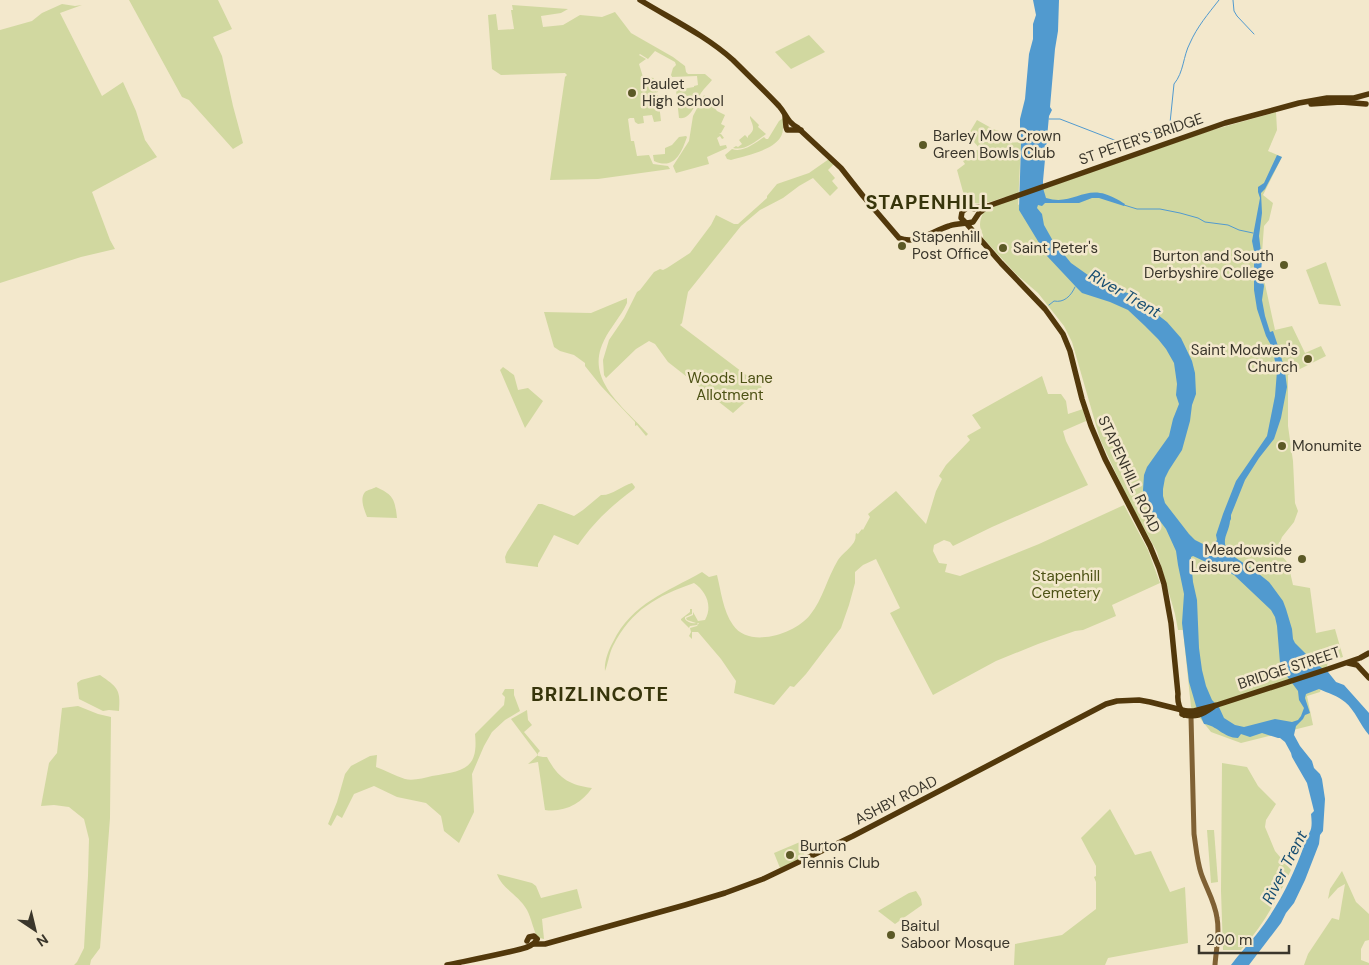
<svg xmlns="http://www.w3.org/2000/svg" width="1369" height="965" font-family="'DM Sans',sans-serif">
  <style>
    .green { fill: #d1d8a0 }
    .water { fill: #519acf; fill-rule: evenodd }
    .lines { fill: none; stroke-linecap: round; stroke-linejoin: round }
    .stream { stroke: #519acf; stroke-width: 1 }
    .secondary { stroke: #7f6134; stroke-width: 5 }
    .trunk { stroke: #52380b; stroke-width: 5.5 }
    .poi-dot { fill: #5b5926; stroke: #f3e8cc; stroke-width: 2 }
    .labels { text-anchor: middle; stroke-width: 5; stroke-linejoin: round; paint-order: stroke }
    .poi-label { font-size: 15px; fill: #3a362b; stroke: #f3e8cc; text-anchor: start }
    .street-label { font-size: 15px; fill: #3a362b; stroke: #f3e8cc }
    .park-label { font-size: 15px; fill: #4d5215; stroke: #f3e8cc }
    .water-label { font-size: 16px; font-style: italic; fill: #164d71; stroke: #f3e8cc }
    .district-label { font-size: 20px; font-weight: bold; letter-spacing: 1px; fill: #37350b; stroke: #f3e8cc }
  </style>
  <rect width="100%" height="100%" fill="#f3e8cc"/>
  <!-- green -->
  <g class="green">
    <polygon points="129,0 218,0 232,29 213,37 222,56 233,106 243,143 233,149 189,100 182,97"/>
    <polygon points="62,4 75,6 82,5 60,13 102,96 123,82 136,111 145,140 157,157 92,192 110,240 115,249 81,257 0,283 0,30 32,21 42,13"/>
    <path d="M512,5l56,4 -7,4 -20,3 2,11 20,-2 17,-10 22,2 13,-5 16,21 42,24 12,9 1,6 2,2h17l7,6c-3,4 -8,8 -11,13 -5,8 -9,27 -22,25l-3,-28 18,-3v-1l4,-1 -1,-9 -25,1 -1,-2 2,-7 3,-3 -1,-3 -20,-11 -7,8 -8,-5 -1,1 7,4 -7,5 4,13 11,1v2h4v5l-1,1 1,6 -4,1v2h4l3,26 -7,1 -2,-7 -9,1 1,7 -6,1 -3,-2 -1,-4h-4l-2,1 3,22h3l3,15 12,-1 4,9 15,2 2,3 -72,10 -48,1 15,-103 2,-2 -2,-2 -64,2 -9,-6 -4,-54 8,-1 2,16 16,-1 -3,-19h2z"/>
    <polygon points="809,35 825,52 791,69 775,52"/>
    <polygon points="704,95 717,111 725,115 721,124 725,126 721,133 719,134 721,134 724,138 722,139 720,136 717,138 720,146 726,145 727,148 707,157 709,164 676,173 673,166 689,141 693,116"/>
    <path d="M1276,112l1,18 -9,21 14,6 -19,38 10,8 -4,17 -5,6 -3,40 14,64 17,-4 13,27 16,-7 5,10 -38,19v51l5,35 2,42 3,8 -4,11 -12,15 -2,5 -1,7 3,7 6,7 5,22 17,3 6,45 19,-4 8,28 -15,5 -8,30 -13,4 6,29 -72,18 -30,-11 -20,-25 -8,-77h-5l-3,-16 -18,-62 -29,-53 -28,-60 -28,-97 -8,-16 -26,-33 -21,-18 -34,-37v-3c-4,-8 -4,-13 0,-22l11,-7 13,-4 -2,-5c-13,4 -26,11 -40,2l-8,-29 8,-6 -2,-3 12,-10 5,-2 -12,-14 9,-15 16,9 9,3 -5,7 7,4 16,-1 1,1 -3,62 25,-16 166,-58z"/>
    <path d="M750,116l9,9 -1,2 8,7c-10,7 -21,17 -33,14l3,-2 2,1 4,-3 -3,-4 6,-5 3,3v-2c8,-6 5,-10 2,-18z"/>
    <path d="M783,118c0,7 1,15 -3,20 -9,13 -35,18 -49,22l-4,-1 -2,-4 7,-6c11,4 23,-6 32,-12l2,2h2l11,-18z"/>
    <path d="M686,136l1,1c-6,17 -13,33 -33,24l-1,-6 12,-1v-6l7,-3 7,-8z"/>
    <polygon points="829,159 834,164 828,170 835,178 832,181 838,188 830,196 813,178 799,186 783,198 760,210 741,226 688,292 682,323 680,325 762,387 733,413 668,362 655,344 649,341 636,349 606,378 604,375 603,360 609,340 624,318 637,292 640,290 654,272 660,269 663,270 667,268 690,253 711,225 716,215 734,224 738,224 767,198 767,196 777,184 809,173"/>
    <polygon points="1326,262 1341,306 1319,304 1306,270"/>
    <path d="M627,298v5l-3,6c-7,12 -17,23 -22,36 -15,37 24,64 45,88l1,1 -2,2 -9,-11 -2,1v-4l-34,-36 -16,-20v-3l-11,-8 -14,-4 -6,-4 -10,-35 47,1z"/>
    <polygon points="503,367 514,375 518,390 528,388 543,401 525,428 500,370"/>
    <path d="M1042,376l6,18h13l5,7 2,13 15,-5 3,12 -23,10 3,10 22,44 -96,42 -39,19 -3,-4 -6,-2 -10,5 -1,6 6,12 8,1 -2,8 15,4 79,-32 85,-39 24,45 12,33 -48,22 4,11 -33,14 -8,1 -37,13 -42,17 -63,34 -43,-82 10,-5 -24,-49 -13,6 -8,7v11l-6,22 -8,23 -35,46 -12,13 -4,-1 -16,19 -40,-12 2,-12 -15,-22 -23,-27h-6v7l-3,-3 2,-4 -1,-4 7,-2 2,-3h-2l1,1 -1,1 -7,1 -1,2 -8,-8v-1l9,-7v-3h2v5l-7,3v2c2,3 7,5 11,4l-9,-3 -1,-2 7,-3v-3l5,9 7,-1c8,-14 1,-29 -11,-37 -37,13 -63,27 -81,63 -4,8 -5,18 -8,25 -1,-9 3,-20 8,-29 19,-39 54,-50 89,-70l7,5 8,-2c4,16 6,36 16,50 16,24 62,9 77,-10 13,-16 17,-37 28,-55 3,-5 15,-14 17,-20 1,-2 0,-5 1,-7l2,1 4,-5 1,1 7,-13 -2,-3 28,-23 30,33 10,-33 6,-12 -3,-3 7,-11 24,-25 -3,-4 14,-8 -9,-13z"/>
    <path d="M632,483l3,4 -1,2c-23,17 -40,33 -56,56l-24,-10 -16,29v3l-32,-4 -1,-6 2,-5 31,-48h4l32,12 9,-6 18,-15c10,1 21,-9 31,-12z"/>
    <path d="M376,487c18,8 19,13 21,31l-30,-1c-2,-6 -8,-18 -2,-25 2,-2 8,-3 11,-5z"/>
    <path d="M100,675c17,12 21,14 19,36l-10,-1 -6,1 -24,-12 -2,-16 4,-3z"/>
    <path d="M505,689h9v6l6,16 -15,9 -13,12 -8,14 -12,28 2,38 -15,31 -15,-12 -3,-15 -15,-13 -29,-6 -23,-11 -20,8 -12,24 -5,-3 -6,11 -3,-2 9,-22 8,-28 6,-8 19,-10 7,-1 -1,12c9,3 19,9 29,12 8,2 19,-1 27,-3 29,-5 47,-5 43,-42l29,-29 1,-8 -3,-3z"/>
    <polygon points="78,706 98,714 111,717 110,818 100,948 91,960 90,965 74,965 77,962 84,948 88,876 89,839 84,819 69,807 54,805 41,806 49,763 57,753 62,708"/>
    <path d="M527,710l1,10 4,5 -8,7 16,19 -2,2v3l5,1h4c11,21 22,28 45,31 -10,15 -28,25 -47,22l-7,-48 -10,2 10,-9 -27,-36z"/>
    <path d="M1222,763l25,4 11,19 18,18 -10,16 -1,7 10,24 16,19c-15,31 -26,53 -50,80h-18l-2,-59z"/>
    <polygon points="1110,809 1135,855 1151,851 1170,892 1185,887 1188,943 1108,958 1105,965 1014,965 1015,944 1062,935 1096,909 1096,882 1094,877 1096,876 1096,866 1081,838"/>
    <polygon points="1207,830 1214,830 1218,882 1211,883"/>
    <polygon points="800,842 805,857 780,868 774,853"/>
    <polygon points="1342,871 1356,902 1369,914 1369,940 1365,941 1361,949 1361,960 1369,963 1369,965 1304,965 1308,954 1332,918 1339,920 1345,884 1338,888 1328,899 1330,889"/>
    <path d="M497,874l35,9 4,3 5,12 36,-9 5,19 -40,11 2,20c-3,-1 -5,0 -7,-3 -3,-4 -6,-19 -10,-26 -8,-15 -25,-21 -30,-36z"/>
    <polygon points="916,891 921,899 922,905 895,924 878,911 909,893"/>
  </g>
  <!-- water -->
  <path class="water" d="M1033,0h26l-1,31 -3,18 -5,58 2,3 -3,6 -6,65v7l3,10c23,7 35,-8 54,-5 6,0 19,7 25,11l-1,2 -25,-8h-7l-13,5h-34l-3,3 -4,-1 -1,3 5,6 2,11 9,16 18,22 24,17 22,10 14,4 36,28 14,16 11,23 3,12 1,21 -4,11 -2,16 -8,29 -13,20 -4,8 -2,11v7l2,7 24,31 6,6 16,8 6,-8 -1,-5 7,-21 13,-33 31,-45 8,-40 2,-25 -5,-24 -6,-11 -9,-27 -3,-19v-39l-2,-10 8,-43 -2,-6v-5l6,-4 13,-28 5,2 -17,32 -4,4 1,20 -3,23 3,24 -1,12 3,14 -2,14 3,16 5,16 3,-1 7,21 5,20 2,15 -6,31 -7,21 -15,19 -14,22 -14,35v4l-1,2c-1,13 -11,19 0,33l24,16 15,12 14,19 3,8 6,20 1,10 2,4 21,21 12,8 8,10 8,3 25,28v22c-9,-10 -14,-25 -24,-33 -7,-6 -17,-9 -26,-13l-13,5 -1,4 5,15 -5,2 -2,4 -7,7 -2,9 6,11 12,15 2,7 6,6 2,5 3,20 -2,32 -3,4 -1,9 -14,36 -11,23 -8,10 -5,10 -32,42h-18c8,-11 17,-20 25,-30 22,-28 37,-58 49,-92 5,-14 8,-11 6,-29l3,-3 -7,-28 -11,-19 -4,-7 -1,-4 -6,-11 -5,-4h-2l-16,-5 -12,4 -9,-3 -3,4c-14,0 -22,-13 -34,-14l-8,-18 -7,-24 -7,-59 2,-29 -6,-29 -2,-14 -10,-22 -9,-12 -9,-8 -3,-5 -2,-14 1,-15 3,-8 22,-31 4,-17 6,-15 -3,-9 1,-11 -3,-21 -8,-14 -8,-10 -13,-13 -17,-16 -18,-8 -28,-9 -4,-4 -31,-33 -28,-46 2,-67 -1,-1v-23l5,-20 4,-45 4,-15v-15l3,-9zM1193,556l41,19 37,35 4,7 2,9 3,37 6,12 12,16 1,9 5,8 -3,8 -3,4 -6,2 -17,-3 -31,8 -9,-2 -11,-7 -5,-11 -7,-7 -6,-14 -4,-16 -3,-22 -2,-48 -4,-18 -2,-22v-3z"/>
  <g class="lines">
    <!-- stream -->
    <g class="stream">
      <polyline points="1233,0 1234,11 1237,16 1254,34"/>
      <path d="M1049,119h11l62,24 47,-17 1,-3 4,-39c10,-12 9,-28 16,-41 7,-16 18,-29 29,-43"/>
      <polyline points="1124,205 1137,209 1160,209 1180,213 1198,218 1205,222 1228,225 1239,230 1253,233"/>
      <path d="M1049,305l5,-4c10,2 17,-5 21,-14"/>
    </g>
    <!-- secondary -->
    <path class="secondary" d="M1191,717l3,117c2,13 3,27 7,39 5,15 14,29 16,45 3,15 -1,32 -2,47"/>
    <!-- trunk -->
    <g class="trunk">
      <path d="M640,0c31,19 65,35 93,60 15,15 31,30 46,46 8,9 7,15 19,22l43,40 22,28 36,42c18,7 33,-7 50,-12 8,-3 16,-2 24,-4l6,-9 9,-7"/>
      <polyline points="1311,104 1341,102 1366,104"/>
      <polyline points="785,116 786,127 787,130 801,130"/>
      <polyline points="973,208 988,206 1225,123 1299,103 1327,98 1354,98 1369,94"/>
      <path d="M966,223l35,40 44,46 18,25 7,17 12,48 9,27 14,33 45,87 9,22 5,16 7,39 7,71c-1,8 1,14 6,21l2,-4"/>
      <polyline points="966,223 961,218 962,212 968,207 974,209"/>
      <polyline points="1348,663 1357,665 1369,678"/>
      <path d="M1182,714c13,4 20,1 31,-7"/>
      <polyline points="527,941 529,937 534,936 537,939"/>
      <polyline points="534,944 545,944 685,905 725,893 763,879 853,836 1106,704 1117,701 1139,700 1150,702 1186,711 1194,711 1217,705 1328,669 1360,658 1369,653"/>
      <path d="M447,965c24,-5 50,-10 74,-16 6,-1 14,-5 16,-10"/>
    </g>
  </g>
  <!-- markers -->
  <g class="poi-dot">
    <circle cx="632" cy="93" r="5"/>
    <circle cx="923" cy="145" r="5"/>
    <circle cx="902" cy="246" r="5"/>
    <circle cx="1003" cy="248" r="5"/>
    <circle cx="1284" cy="265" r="5"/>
    <circle cx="1308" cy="359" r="5"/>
    <circle cx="1282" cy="446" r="5"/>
    <circle cx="1302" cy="559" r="5"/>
    <circle cx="790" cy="855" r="5"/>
    <circle cx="891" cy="935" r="5"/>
  </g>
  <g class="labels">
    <!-- poi labels -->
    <g class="poi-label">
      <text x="642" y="89">Paulet<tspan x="642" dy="17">High School</tspan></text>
      <text x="933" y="141">Barley Mow Crown<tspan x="933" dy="17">Green Bowls Club</tspan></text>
      <text x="912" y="242">Stapenhill<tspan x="912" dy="17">Post Office</tspan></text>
      <text x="1013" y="253">Saint Peter's</text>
      <text x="1274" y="261" text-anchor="end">Burton and South<tspan x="1274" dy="17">Derbyshire College</tspan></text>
      <text x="1298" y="355" text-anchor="end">Saint Modwen's<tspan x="1298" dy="17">Church</tspan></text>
      <text x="1292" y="451">Monumite</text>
      <text x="1292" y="555" text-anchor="end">Meadowside<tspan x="1292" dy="17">Leisure Centre</tspan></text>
      <text x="800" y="851">Burton<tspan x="800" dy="17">Tennis Club</tspan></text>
      <text x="901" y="931">Baitul<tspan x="901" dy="17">Saboor Mosque</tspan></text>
    </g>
    <!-- street labels -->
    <g class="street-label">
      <text transform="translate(1141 139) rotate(-19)" y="5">ST PETER'S BRIDGE</text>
      <text transform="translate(1129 474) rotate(65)" y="5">STAPENHILL ROAD</text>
      <text transform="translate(1289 668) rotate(-18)" y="5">BRIDGE STREET</text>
      <text transform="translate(896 800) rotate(-27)" y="5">ASHBY ROAD</text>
    </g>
    <!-- park labels -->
    <g class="park-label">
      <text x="730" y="383">Woods Lane<tspan x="730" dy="17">Allotment</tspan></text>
      <text x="1066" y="581">Stapenhill<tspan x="1066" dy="17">Cemetery</tspan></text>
    </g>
    <!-- water labels -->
    <g class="water-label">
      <text transform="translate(1125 293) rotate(30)" y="6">River Trent</text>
      <text transform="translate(1284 867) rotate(-63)" y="6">River Trent</text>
    </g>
    <!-- district labels -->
    <g class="district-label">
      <text x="929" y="209">STAPENHILL</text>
      <text x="600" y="701">BRIZLINCOTE</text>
    </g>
  </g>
  <!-- north arrow -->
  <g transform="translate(35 930) rotate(145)" stroke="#f3e8cc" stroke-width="4" paint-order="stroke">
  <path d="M0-4L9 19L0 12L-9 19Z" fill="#3a362b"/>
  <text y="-8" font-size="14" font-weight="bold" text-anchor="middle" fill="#3a362b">N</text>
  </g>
  <!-- scale -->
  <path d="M1199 945v8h90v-8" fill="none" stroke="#3a362b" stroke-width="2.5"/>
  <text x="1206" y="945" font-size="15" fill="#3a362b" stroke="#f3e8cc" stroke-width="4" paint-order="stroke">200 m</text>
</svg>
